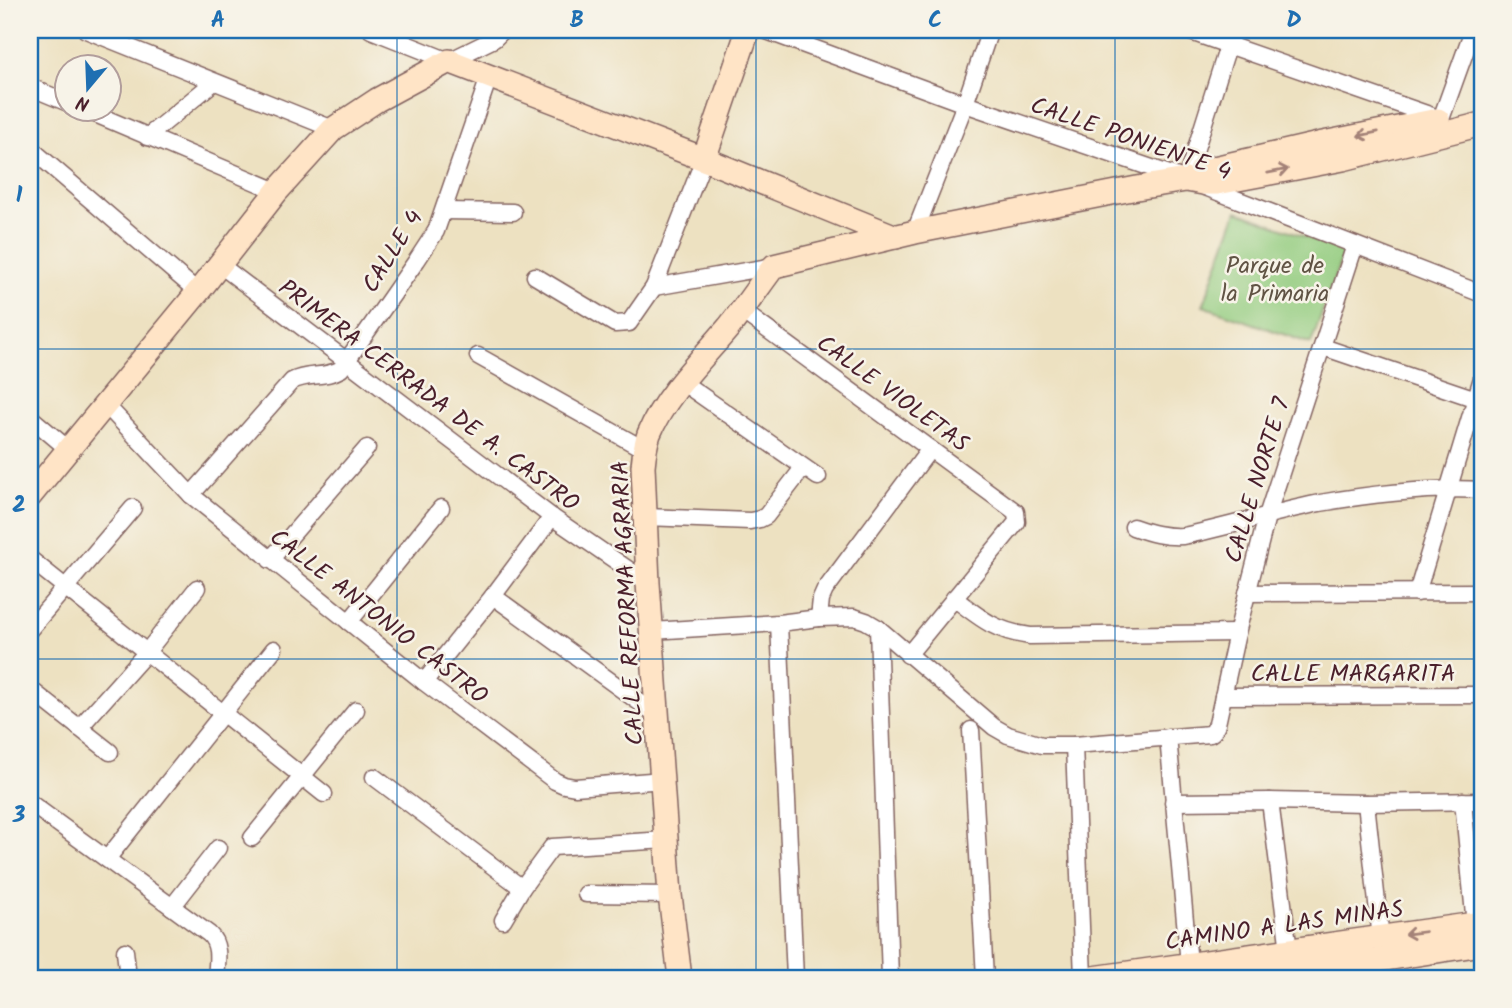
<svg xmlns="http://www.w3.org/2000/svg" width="1512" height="1008" font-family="Kalam,sans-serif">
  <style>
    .green { fill: #93cc7f; stroke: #6e7655; stroke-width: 2 }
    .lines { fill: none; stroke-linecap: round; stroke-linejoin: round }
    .street-casing { stroke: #836360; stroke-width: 19 }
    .secondary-casing { stroke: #836360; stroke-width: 26 }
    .street { stroke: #fff; stroke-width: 16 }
    .secondary { stroke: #ffe4c6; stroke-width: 23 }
    .oneway { stroke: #a48278 }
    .grid { fill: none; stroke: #1f6fb2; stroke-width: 2; stroke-opacity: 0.55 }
    .labels { text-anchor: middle; stroke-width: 5; stroke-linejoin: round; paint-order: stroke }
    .street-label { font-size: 24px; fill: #4a1f2b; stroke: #f7f3e8 }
    .park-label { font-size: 24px; fill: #605344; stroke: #f7f3e8 }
    .neatline { fill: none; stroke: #1f6fb2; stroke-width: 2.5 }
    .grid-label { font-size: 23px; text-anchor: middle; font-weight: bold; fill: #1f6fb2 }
  </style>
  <rect width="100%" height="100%" fill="#f7f3e8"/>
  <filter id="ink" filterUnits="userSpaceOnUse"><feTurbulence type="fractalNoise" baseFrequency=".0143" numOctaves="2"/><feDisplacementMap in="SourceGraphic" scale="14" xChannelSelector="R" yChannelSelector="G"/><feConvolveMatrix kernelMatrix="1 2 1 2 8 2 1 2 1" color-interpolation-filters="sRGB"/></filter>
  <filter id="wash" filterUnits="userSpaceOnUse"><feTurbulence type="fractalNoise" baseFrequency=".00686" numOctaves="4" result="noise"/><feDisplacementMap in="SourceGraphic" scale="28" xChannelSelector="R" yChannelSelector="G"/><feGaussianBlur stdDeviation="1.57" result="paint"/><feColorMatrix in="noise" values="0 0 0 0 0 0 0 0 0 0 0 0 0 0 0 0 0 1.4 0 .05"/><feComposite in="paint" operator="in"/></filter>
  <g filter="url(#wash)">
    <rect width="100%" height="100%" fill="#ede1c1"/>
    <!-- green -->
    <polygon class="green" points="1237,211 1344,251 1311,344 1203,306"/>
  </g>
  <g filter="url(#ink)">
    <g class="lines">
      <defs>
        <g id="street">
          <polyline points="86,30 333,129"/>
          <polyline points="371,30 449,61 494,39 503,30"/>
          <polyline points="764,30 965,104 1184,179"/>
          <polyline points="1185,30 1441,119"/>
          <polyline points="30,87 66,102"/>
          <polyline points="81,108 277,191"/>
          <polyline points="1441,119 1473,30"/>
          <polyline points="147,137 214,82"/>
          <polyline points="30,148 198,292"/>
          <polyline points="1186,180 1233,30"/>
          <polyline points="1205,187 1482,294"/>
          <polyline points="444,211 513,212"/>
          <polyline points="915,232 965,104 990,30"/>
          <polyline points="219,264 552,517 648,583"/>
          <polyline points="535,276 615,324 629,323 654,287 704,159"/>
          <polyline points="654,287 774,266"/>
          <polyline points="742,311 1016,512 1017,522 908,655"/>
          <polyline points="1323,347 1482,401"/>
          <polyline points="478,356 645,450"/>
          <polyline points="682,382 818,477"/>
          <polyline points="105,404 191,495 424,682 555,781 564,785 575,787 663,780"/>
          <polyline points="30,417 68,449"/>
          <path d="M191,495l101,-114c15,-8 34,-3 49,-12l76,-109 19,-29 53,-154"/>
          <polyline points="645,517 750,521 760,519 766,516 803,468"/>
          <path d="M1133,527c17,6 31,10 50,9 46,-9 91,-24 137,-33 53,-9 108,-16 162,-13"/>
          <polyline points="30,559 324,794"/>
          <polyline points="270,560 367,448"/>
          <polyline points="1247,593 1482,592"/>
          <polyline points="1417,593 1482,378"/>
          <polyline points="493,596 657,715"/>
          <path d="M954,598c27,21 41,33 76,38l207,-3"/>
          <polyline points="819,618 821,599 825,590 930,449"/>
          <polyline points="349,622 441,508"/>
          <polyline points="779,623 795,978"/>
          <polyline points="878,628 890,978"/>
          <polyline points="30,629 133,508"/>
          <polyline points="652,631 779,623 819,618 854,617 866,621 878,628 994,727 1008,735 1042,745 1074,745 1210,734 1213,732 1217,724 1237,633 1267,516 1355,245"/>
          <polyline points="424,682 493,596 552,517"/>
          <polyline points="30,689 110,752"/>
          <polyline points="1223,696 1482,695"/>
          <polyline points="79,728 146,653 197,588"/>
          <polyline points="971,730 985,978"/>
          <polyline points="1168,737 1189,964"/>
          <polyline points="1074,745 1083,978"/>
          <polyline points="374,777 522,888"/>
          <polyline points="1270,801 1289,951"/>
          <polyline points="1463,801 1475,925"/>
          <polyline points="1173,802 1270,801 1366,803 1482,801"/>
          <path d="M30,803l179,131c12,11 8,29 7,44"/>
          <polyline points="1366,803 1381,939"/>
          <polyline points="252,838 356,710"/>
          <polyline points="107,859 274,649"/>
          <polyline points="586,894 670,895"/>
          <polyline points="172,907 218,848"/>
          <polyline points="503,920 522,888 552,847 667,840"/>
          <polyline points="125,951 128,978"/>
        </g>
        <g id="secondary">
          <polyline points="704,159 748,30"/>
          <polyline points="1201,171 1323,143 1438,120"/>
          <polyline points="30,496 198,292 277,191 333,129 377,100 449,61 704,159 896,237"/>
          <path d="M680,978l-10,-83 -22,-312 -5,-117c1,-11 2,-21 6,-32 16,-39 53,-75 80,-107 16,-20 30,-41 45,-61l141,-34 222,-44 49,-8 17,3h14l126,-24 139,-35"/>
          <polyline points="1093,978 1482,923"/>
          <polyline points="1239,978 1373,961 1482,944"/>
        </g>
      </defs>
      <!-- street casing -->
      <use href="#street" class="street-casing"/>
      <!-- secondary casing -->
      <use href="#secondary" class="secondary-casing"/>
      <!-- street -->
      <use href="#street" class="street"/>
      <!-- secondary -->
      <use href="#secondary" class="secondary"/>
    </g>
    <!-- one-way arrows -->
    <defs><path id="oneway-shaft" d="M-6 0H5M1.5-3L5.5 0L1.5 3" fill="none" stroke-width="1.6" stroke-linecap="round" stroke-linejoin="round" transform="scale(1.75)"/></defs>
    <g class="oneway">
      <use href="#oneway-shaft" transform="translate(1368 134) rotate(168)"/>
      <use href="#oneway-shaft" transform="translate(1278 171) rotate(-11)"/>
      <use href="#oneway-shaft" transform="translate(1415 933) rotate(172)"/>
    </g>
  </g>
  <!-- grid -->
  <path class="grid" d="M397,30v948M756,30v948M1115,30v948M30,349h1452M30,659h1452"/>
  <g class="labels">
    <!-- street labels -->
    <g class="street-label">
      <text transform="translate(1131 138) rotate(19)" y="8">CALLE PONIENTE 4</text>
      <text transform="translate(392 251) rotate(-58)" y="8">CALLE 4</text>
      <text transform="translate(893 393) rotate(36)" y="8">CALLE VIOLETAS</text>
      <text transform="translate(429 395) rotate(37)" y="8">PRIMERA CERRADA DE A. CASTRO</text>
      <text transform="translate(1257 480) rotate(-73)" y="8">CALLE NORTE 7</text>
      <text transform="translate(627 603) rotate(-93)" y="8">CALLE REFORMA AGRARIA</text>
      <text transform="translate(379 616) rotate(38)" y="8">CALLE ANTONIO CASTRO</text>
      <text x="1353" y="681">CALLE MARGARITA</text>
      <text transform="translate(1284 925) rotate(-8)" y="8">CAMINO A LAS MINAS</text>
    </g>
    <!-- park labels -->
    <g class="park-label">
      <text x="1275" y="273">Parque de<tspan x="1275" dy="28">la Primaria</tspan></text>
    </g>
  </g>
  <!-- margin -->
  <rect width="1512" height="1008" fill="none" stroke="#f7f3e8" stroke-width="77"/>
  <!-- north arrow -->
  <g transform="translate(88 88) rotate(199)"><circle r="33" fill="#f7f3e8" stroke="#b29e9c" stroke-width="2"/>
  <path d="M0-5L12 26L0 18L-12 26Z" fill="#1f6fb2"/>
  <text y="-10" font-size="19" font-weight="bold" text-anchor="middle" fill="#4a1f2b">N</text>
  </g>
  <rect x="38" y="38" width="1436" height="932" class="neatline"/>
  <g class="grid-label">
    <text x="218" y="27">A</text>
    <text x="577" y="27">B</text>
    <text x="935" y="27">C</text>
    <text x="1294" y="27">D</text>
    <text x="19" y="202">1</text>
    <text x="19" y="512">2</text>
    <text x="19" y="822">3</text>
  </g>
</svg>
